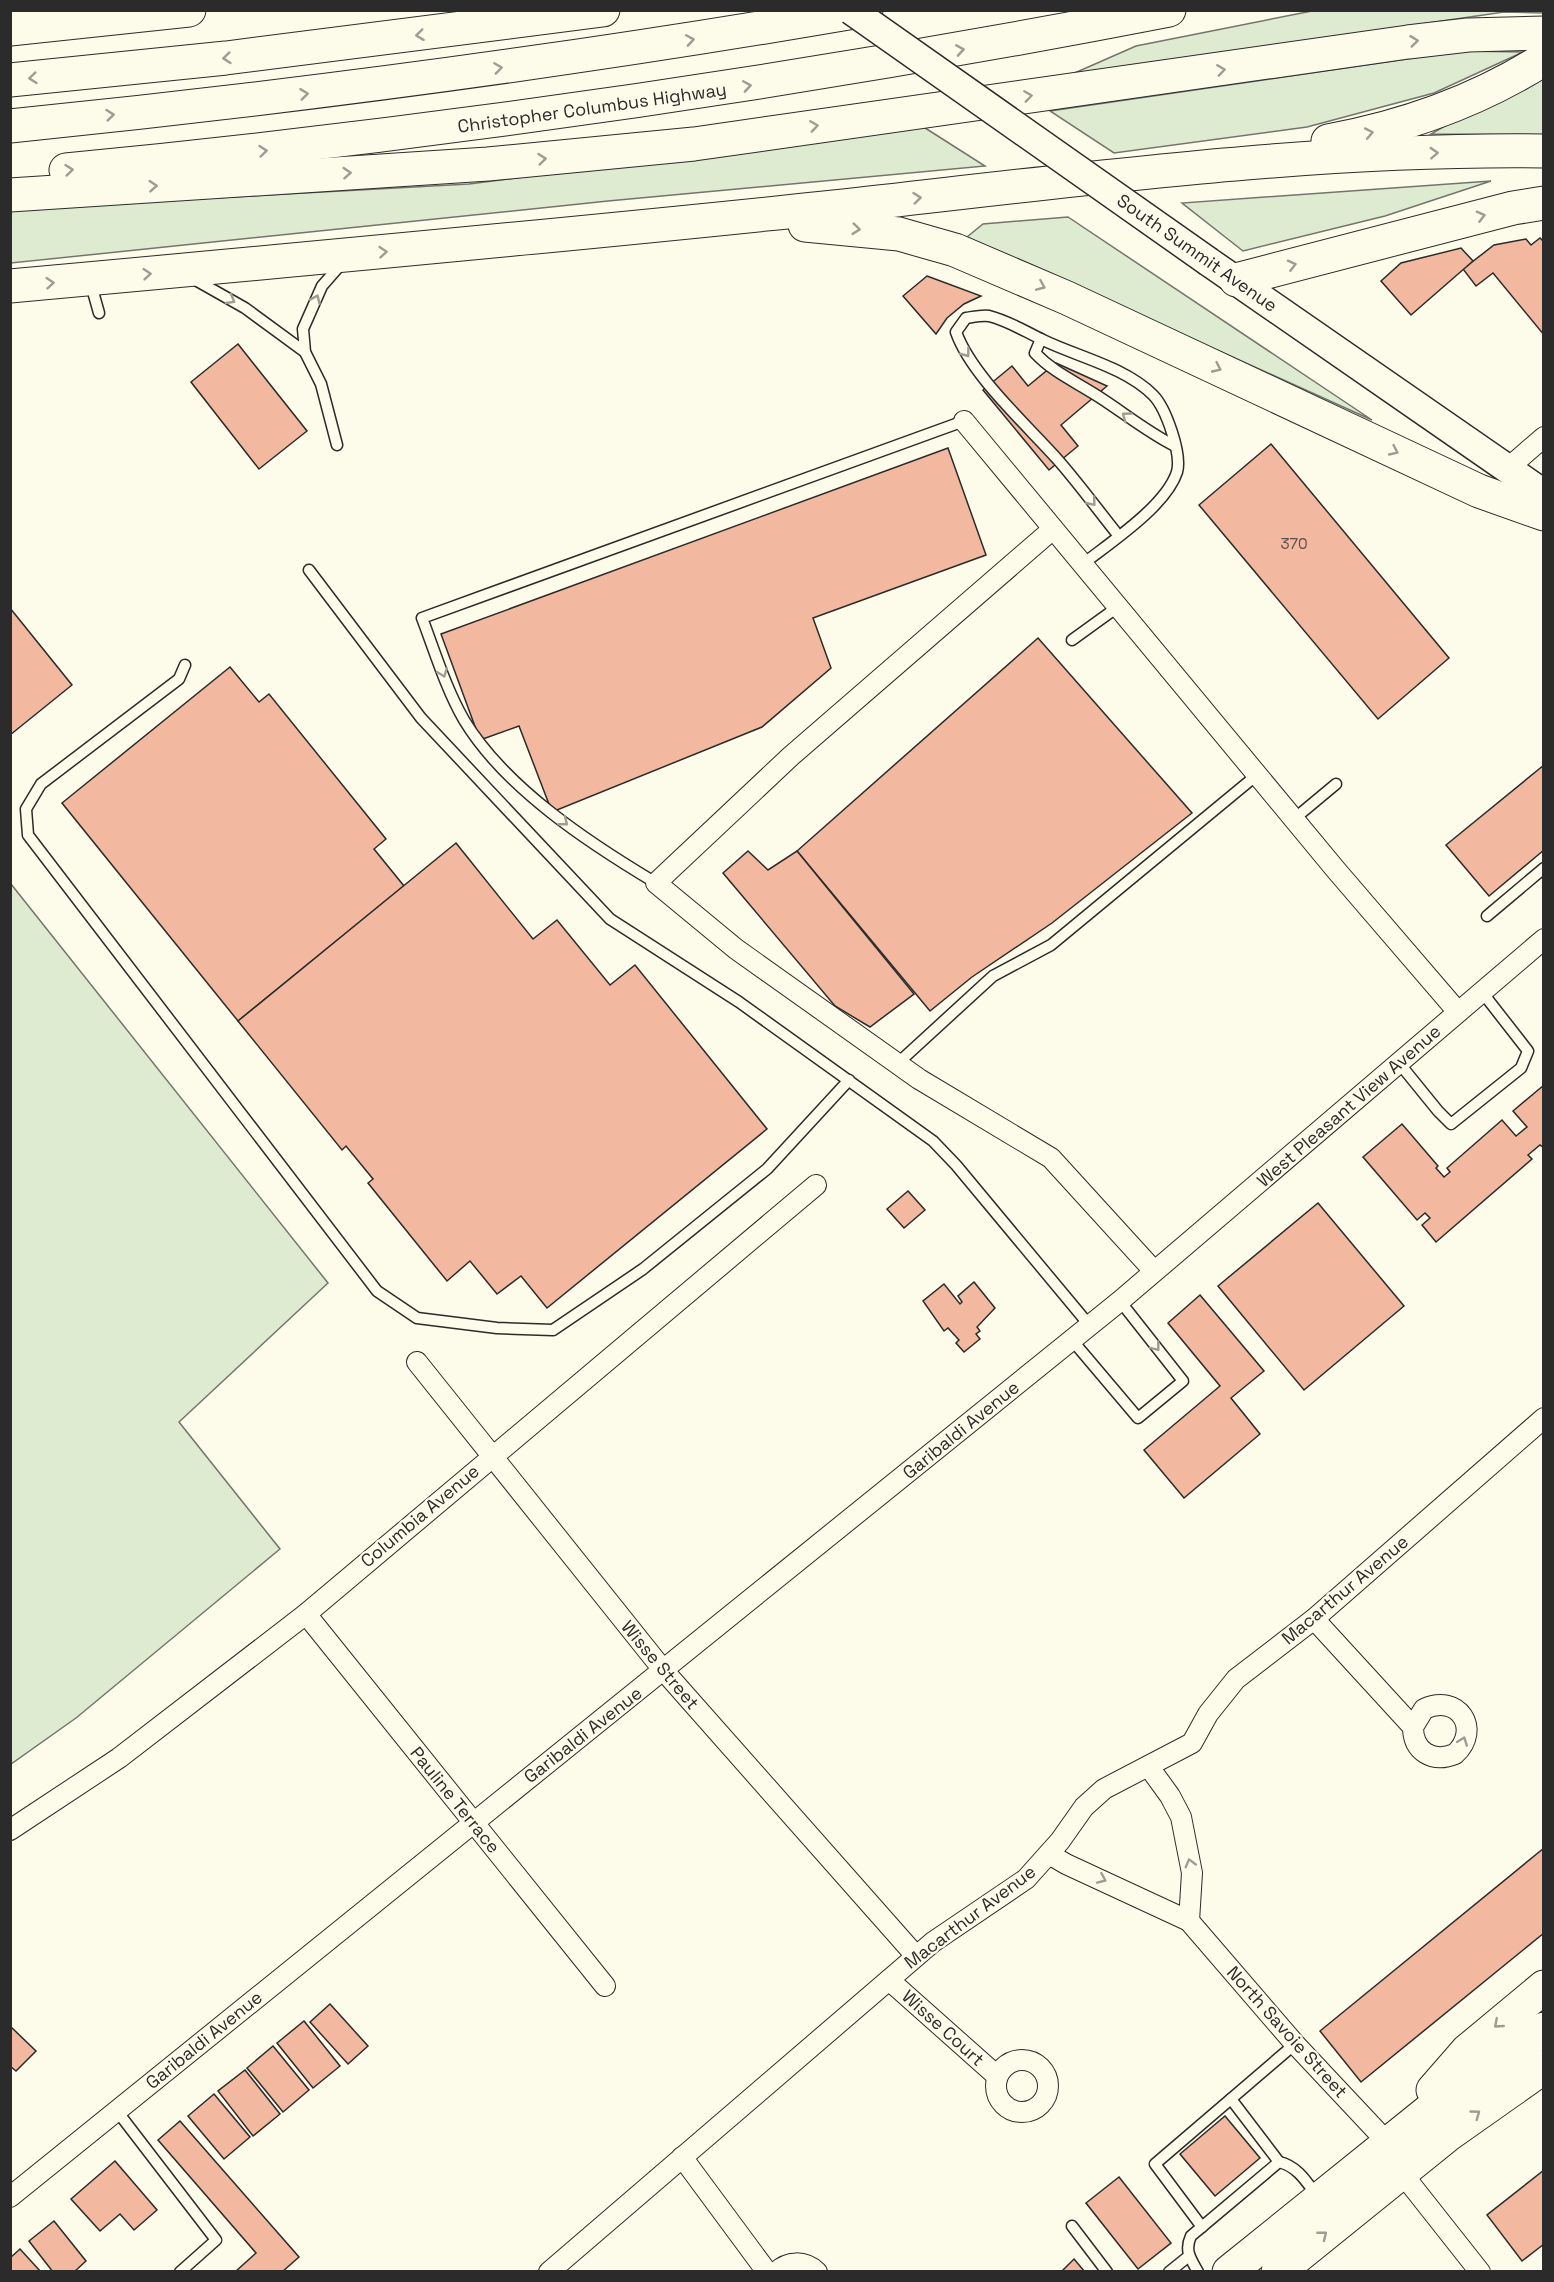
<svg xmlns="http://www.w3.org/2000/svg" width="1554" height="2282" font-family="'Space Grotesk',sans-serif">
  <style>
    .green { fill: #deebd1; stroke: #74746e; stroke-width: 1.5 }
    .building { fill: #f2b8a0; stroke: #2b2b2b; stroke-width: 1.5 }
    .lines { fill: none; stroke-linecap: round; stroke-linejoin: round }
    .lane-casing { stroke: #2b2b2b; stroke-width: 13 }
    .street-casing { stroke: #2b2b2b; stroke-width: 22 }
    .secondary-casing { stroke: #2b2b2b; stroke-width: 31 }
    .highway-casing { stroke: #2b2b2b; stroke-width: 35 }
    .lane { stroke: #fdfbea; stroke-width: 10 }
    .street { stroke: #fdfbea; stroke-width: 20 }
    .secondary { stroke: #fdfbea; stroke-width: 28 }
    .highway { stroke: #fdfbea; stroke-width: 33 }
    .secondary-bridge-casing { stroke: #2b2b2b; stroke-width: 31; stroke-linecap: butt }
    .secondary-bridge { stroke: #fdfbea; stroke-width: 28 }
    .oneway { stroke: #9e9d94 }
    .labels { text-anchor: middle; stroke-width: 4.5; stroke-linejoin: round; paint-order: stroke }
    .number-label { font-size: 15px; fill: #5d4e48 }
    .street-label { font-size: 18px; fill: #2b2b2b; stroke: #fdfbea }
  </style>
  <rect width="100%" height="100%" fill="#fdfbea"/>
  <!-- green -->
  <g class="green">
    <polygon points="1312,11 1543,11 1543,13 1504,12 1070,75 1136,46"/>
    <polygon points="1462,51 1523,52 1434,93 1307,127 1114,153 1050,111"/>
    <polygon points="1543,70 1543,135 1431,134"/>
    <polygon points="922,126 985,166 608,201 11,263 11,209 469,184"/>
    <polygon points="1491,181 1385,216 1243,251 1182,203"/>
    <polygon points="1068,217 1372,420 967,237 983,224"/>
    <polygon points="11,884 328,1283 179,1422 280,1549 76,1718 11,1764"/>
  </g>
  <!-- building -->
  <g class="building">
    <polygon points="1540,238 1544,242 1544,335 1493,273 1476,286 1463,269 1494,245 1526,239 1531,245"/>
    <polygon points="1461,248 1473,261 1411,315 1381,281 1401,263"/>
    <polygon points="927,276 981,296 964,304 947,318 936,334 903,296"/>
    <polygon points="238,344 307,431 259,469 191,382"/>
    <polygon points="1056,363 1107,386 1061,425 1078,446 1049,470 983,390 1012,366 1028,386"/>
    <polygon points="1271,444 1449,658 1378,719 1199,505"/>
    <polygon points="948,448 986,555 813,618 831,668 762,727 552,812 519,726 480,740 441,634"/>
    <polygon points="10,608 72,685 10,735"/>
    <polygon points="1038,638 1192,813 1052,923 972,977 930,1011 797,851"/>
    <polygon points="230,667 259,702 269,694 386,839 374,849 404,886 238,1021 62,803"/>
    <polygon points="1544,765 1544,850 1489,896 1446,845"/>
    <polygon points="456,843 533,939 557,920 610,985 635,965 767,1129 547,1308 521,1276 497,1294 470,1261 447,1281 368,1183 373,1179 346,1146 342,1150 238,1021"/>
    <polygon points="748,851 768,870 797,851 914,994 870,1027 835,1006 723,873"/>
    <polygon points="1544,1085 1544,1148 1540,1145 1528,1155 1532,1159 1436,1242 1422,1225 1430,1218 1425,1213 1417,1220 1363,1157 1402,1124 1438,1166 1436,1168 1444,1177 1450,1172 1447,1168 1502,1120 1516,1136 1527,1127 1513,1111"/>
    <polygon points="908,1191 925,1210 904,1228 887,1209"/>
    <polygon points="1318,1203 1404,1306 1304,1390 1218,1286"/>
    <polygon points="974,1282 995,1308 977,1327 980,1331 976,1334 980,1339 964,1352 956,1343 959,1340 948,1328 944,1331 923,1301 944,1284 960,1304 962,1302 958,1296"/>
    <polygon points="1200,1295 1264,1371 1231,1398 1260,1434 1184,1498 1144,1450 1220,1386 1168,1323"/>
    <polygon points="1544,1848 1544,1933 1361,2082 1320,2031"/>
    <polygon points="330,2004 368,2046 348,2064 310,2022"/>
    <polygon points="304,2021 340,2066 313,2088 277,2043"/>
    <polygon points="10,2026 36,2051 16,2071 10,2066"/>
    <polygon points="273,2046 309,2090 283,2112 247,2068"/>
    <polygon points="245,2070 280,2114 253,2136 218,2091"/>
    <polygon points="214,2094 250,2137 224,2159 188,2116"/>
    <polygon points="1225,2116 1260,2158 1215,2196 1180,2154"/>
    <polygon points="180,2121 299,2257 282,2272 235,2272 256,2253 158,2140"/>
    <polygon points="115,2161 157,2210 134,2230 120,2214 100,2231 71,2199"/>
    <polygon points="1544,2170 1544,2244 1522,2261 1487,2215"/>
    <polygon points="1119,2177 1171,2243 1138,2269 1086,2203"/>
    <polygon points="54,2221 86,2261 74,2272 53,2272 29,2241"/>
    <polygon points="20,2249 41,2272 10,2272 10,2258"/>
    <polygon points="1074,2259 1085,2272 1061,2272"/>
  </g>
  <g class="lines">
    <defs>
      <g id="lane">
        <polyline points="192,278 245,308 305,352"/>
        <polyline points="90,281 99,313"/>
        <path d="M1041,339l-6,14c18,19 39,28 61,42 27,17 51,37 79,51"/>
        <polyline points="337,445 321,384 305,352 303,329 322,286 343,262"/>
        <path d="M1083,564c28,-22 83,-58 94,-92 5,-18 -11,-64 -24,-77 -28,-28 -75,-38 -110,-55 -19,-9 -34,-19 -54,-24 -7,-1 -16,1 -23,2l-10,14c15,43 71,93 102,128 21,24 40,50 60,75"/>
        <polyline points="309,570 421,718 610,919 739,1002 933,1141 956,1165 1090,1326"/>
        <polyline points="1072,640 1119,606"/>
        <polyline points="185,665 179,679 41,784 26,809 28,835 377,1291 417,1318 497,1328 553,1330 643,1269 767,1169 849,1080"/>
        <polyline points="1294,819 1336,784"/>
        <path d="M656,883c-67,-40 -151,-95 -192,-163 -18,-31 -29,-68 -42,-102l542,-197"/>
        <polyline points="1487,916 1544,868"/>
        <polyline points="1399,1063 1438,1111 1451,1124 1521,1068 1528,1051 1482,992"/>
        <polyline points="897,1064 993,976 1051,945 1258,774"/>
        <polyline points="1072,1340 1138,1418 1183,1381 1120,1301"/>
        <polyline points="1231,2099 1279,2162"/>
        <polyline points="117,2111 216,2240 180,2272"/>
        <polyline points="1072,2226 1107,2272"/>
        <polyline points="1202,2227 1155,2164 1295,2044"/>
        <polyline points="1169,2272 1189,2256"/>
        <path d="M1198,2272c-7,-13 -14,-21 -7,-36l88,-74c18,4 27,19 38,34"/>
      </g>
      <g id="street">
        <polyline points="964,421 1336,870 1458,1012"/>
        <polyline points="1507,469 1544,437"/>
        <polyline points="1053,529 791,756 656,883 736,949 919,1079 1051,1158 1154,1271"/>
        <polyline points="417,1362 664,1671 916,1956"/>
        <polyline points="306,1614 605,1986"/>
        <path d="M1314,1619l99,108c0,25 20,36 42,27 27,-25 3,-61 -31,-45l-11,18"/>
        <polyline points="1149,1767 1170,1796 1181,1817 1192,1873 1189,1921"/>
        <polyline points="10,1830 119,1758 306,1614 816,1185"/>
        <polyline points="1049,1854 1066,1864 1189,1921 1295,2044 1387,2142"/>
        <polyline points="889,1980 997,2076"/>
        <circle cx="1022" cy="2086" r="26"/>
        <polyline points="682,2157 767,2272"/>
        <polyline points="1401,2172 1480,2272"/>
        <polyline points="10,2197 1120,1301 1544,939"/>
        <polyline points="549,2272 933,1942 1026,1879 1060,1841 1084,1807 1104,1789 1192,1743 1208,1714 1236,1679 1314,1619 1544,1418"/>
        <path d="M776,2272c12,-11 28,-12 41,0"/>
      </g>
      <polyline id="secondary" points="1209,262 1544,494"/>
      <g id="highway">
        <polyline points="10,29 189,10"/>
        <polyline points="10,80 226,58 603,10"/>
        <path d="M10,126c287,-29 572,-67 856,-116"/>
        <path d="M1328,141c76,-14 150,-40 216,-82"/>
        <path d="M66,170c371,-36 737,-89 1103,-160"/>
        <polyline points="10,195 488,164 694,144 1408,42 1468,35 1544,33"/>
        <polyline points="805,225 899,234 955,250 1067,298 1479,491 1544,514"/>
        <polyline points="1236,280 1513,208 1544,203"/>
        <path d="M10,286c275,-25 550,-50 824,-79 236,-26 473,-59 710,-56"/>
        <polyline points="1433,2090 1467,2051 1544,1987"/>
        <polyline points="1229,2272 1440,2102 1544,2029"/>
        <polyline points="1278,2272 1449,2134 1544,2067"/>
      </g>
    </defs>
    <!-- lane casing -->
    <use href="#lane" class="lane-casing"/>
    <!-- street casing -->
    <use href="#street" class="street-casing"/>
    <!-- secondary casing -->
    <use href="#secondary" class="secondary-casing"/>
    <!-- highway casing -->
    <use href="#highway" class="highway-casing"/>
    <!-- lane -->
    <use href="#lane" class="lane"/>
    <!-- street -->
    <use href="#street" class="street"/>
    <!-- secondary -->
    <use href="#secondary" class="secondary"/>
    <!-- highway -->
    <use href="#highway" class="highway"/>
    <defs>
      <polyline id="secondary-bridge" points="851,10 1209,262"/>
    </defs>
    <!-- secondary-bridge casing -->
    <use href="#secondary-bridge" class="secondary-bridge-casing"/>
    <!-- secondary-bridge -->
    <use href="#secondary-bridge" class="secondary-bridge"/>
  </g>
  <!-- one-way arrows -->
  <defs><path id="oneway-chevron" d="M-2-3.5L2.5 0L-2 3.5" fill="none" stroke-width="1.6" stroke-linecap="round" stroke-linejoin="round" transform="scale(1.5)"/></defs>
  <g class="oneway">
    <use href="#oneway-chevron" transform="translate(420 35) rotate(173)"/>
    <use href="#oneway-chevron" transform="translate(690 40) rotate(-9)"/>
    <use href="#oneway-chevron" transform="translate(1414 41) rotate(-7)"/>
    <use href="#oneway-chevron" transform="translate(960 50) rotate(-9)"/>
    <use href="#oneway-chevron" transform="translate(227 58) rotate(174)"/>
    <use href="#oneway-chevron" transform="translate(498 68) rotate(-8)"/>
    <use href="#oneway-chevron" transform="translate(1221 70) rotate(-8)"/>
    <use href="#oneway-chevron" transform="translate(33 78) rotate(174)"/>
    <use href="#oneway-chevron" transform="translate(747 86) rotate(-9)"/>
    <use href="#oneway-chevron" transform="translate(304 94) rotate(-7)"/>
    <use href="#oneway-chevron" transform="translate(1028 96) rotate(-8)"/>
    <use href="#oneway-chevron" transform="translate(110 115) rotate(-6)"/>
    <use href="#oneway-chevron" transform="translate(814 126) rotate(-8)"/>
    <use href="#oneway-chevron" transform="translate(1369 133) rotate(-11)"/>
    <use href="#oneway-chevron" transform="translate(263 151) rotate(-6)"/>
    <use href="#oneway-chevron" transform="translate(1434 153) rotate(-3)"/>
    <use href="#oneway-chevron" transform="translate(542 159) rotate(-6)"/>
    <use href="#oneway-chevron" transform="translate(69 170) rotate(-6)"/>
    <use href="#oneway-chevron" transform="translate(347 173) rotate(-4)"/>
    <use href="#oneway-chevron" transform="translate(153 186) rotate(-4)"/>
    <use href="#oneway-chevron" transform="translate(917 198) rotate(-6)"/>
    <use href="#oneway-chevron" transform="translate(1481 216) rotate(-14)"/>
    <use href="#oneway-chevron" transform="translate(856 229) rotate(6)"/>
    <use href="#oneway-chevron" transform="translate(383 252) rotate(-5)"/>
    <use href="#oneway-chevron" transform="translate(1292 265) rotate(-14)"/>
    <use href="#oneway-chevron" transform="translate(147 274) rotate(-5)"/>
    <use href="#oneway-chevron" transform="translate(50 283) rotate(-5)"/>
    <use href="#oneway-chevron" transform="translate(1041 286) rotate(23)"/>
    <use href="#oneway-chevron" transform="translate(316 299) rotate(-66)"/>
    <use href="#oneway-chevron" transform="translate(231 300) rotate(30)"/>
    <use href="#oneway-chevron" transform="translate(966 353) rotate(53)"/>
    <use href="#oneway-chevron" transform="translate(1217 368) rotate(25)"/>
    <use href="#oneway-chevron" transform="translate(1126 416) rotate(-144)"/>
    <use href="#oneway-chevron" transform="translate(1394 451) rotate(25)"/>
    <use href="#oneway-chevron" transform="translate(1092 502) rotate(51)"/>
    <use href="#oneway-chevron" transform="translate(443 673) rotate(69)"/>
    <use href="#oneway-chevron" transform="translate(564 822) rotate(38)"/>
    <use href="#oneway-chevron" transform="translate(1156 1347) rotate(52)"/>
    <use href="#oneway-chevron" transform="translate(1463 1741) rotate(-69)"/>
    <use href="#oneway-chevron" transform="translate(1190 1863) rotate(-105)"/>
    <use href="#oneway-chevron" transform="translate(1102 1879) rotate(23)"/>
    <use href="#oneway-chevron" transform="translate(1498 2024) rotate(139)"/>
    <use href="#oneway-chevron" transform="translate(1476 2114) rotate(-36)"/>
    <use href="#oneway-chevron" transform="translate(1323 2235) rotate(-39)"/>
  </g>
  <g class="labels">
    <!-- number labels -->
    <g class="number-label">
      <text x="1294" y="549">370</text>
    </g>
    <!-- street labels -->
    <g class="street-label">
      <text transform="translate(592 108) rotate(-8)" y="6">Christopher Columbus Highway</text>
      <text transform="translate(1197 253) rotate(35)" y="6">South Summit Avenue</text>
      <text transform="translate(1349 1106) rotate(-41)" y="6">West Pleasant View Avenue</text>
      <text transform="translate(961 1430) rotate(-39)" y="6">Garibaldi Avenue</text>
      <text transform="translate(420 1516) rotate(-40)" y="6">Columbia Avenue</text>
      <text transform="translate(1345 1590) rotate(-40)" y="6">Macarthur Avenue</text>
      <text transform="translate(660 1665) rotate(50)" y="6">Wisse Street</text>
      <text transform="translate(583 1735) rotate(-38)" y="6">Garibaldi Avenue</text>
      <text transform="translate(455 1800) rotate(51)" y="6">Pauline Terrace</text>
      <text transform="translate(970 1917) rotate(-37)" y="6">Macarthur Avenue</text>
      <text transform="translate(943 2028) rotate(42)" y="6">Wisse Court</text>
      <text transform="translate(1287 2032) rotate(48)" y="6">North Savoie Street</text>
      <text transform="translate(204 2040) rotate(-39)" y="6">Garibaldi Avenue</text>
    </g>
  </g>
  <!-- border -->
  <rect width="1554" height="2282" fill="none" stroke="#2b2b2b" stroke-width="24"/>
</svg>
